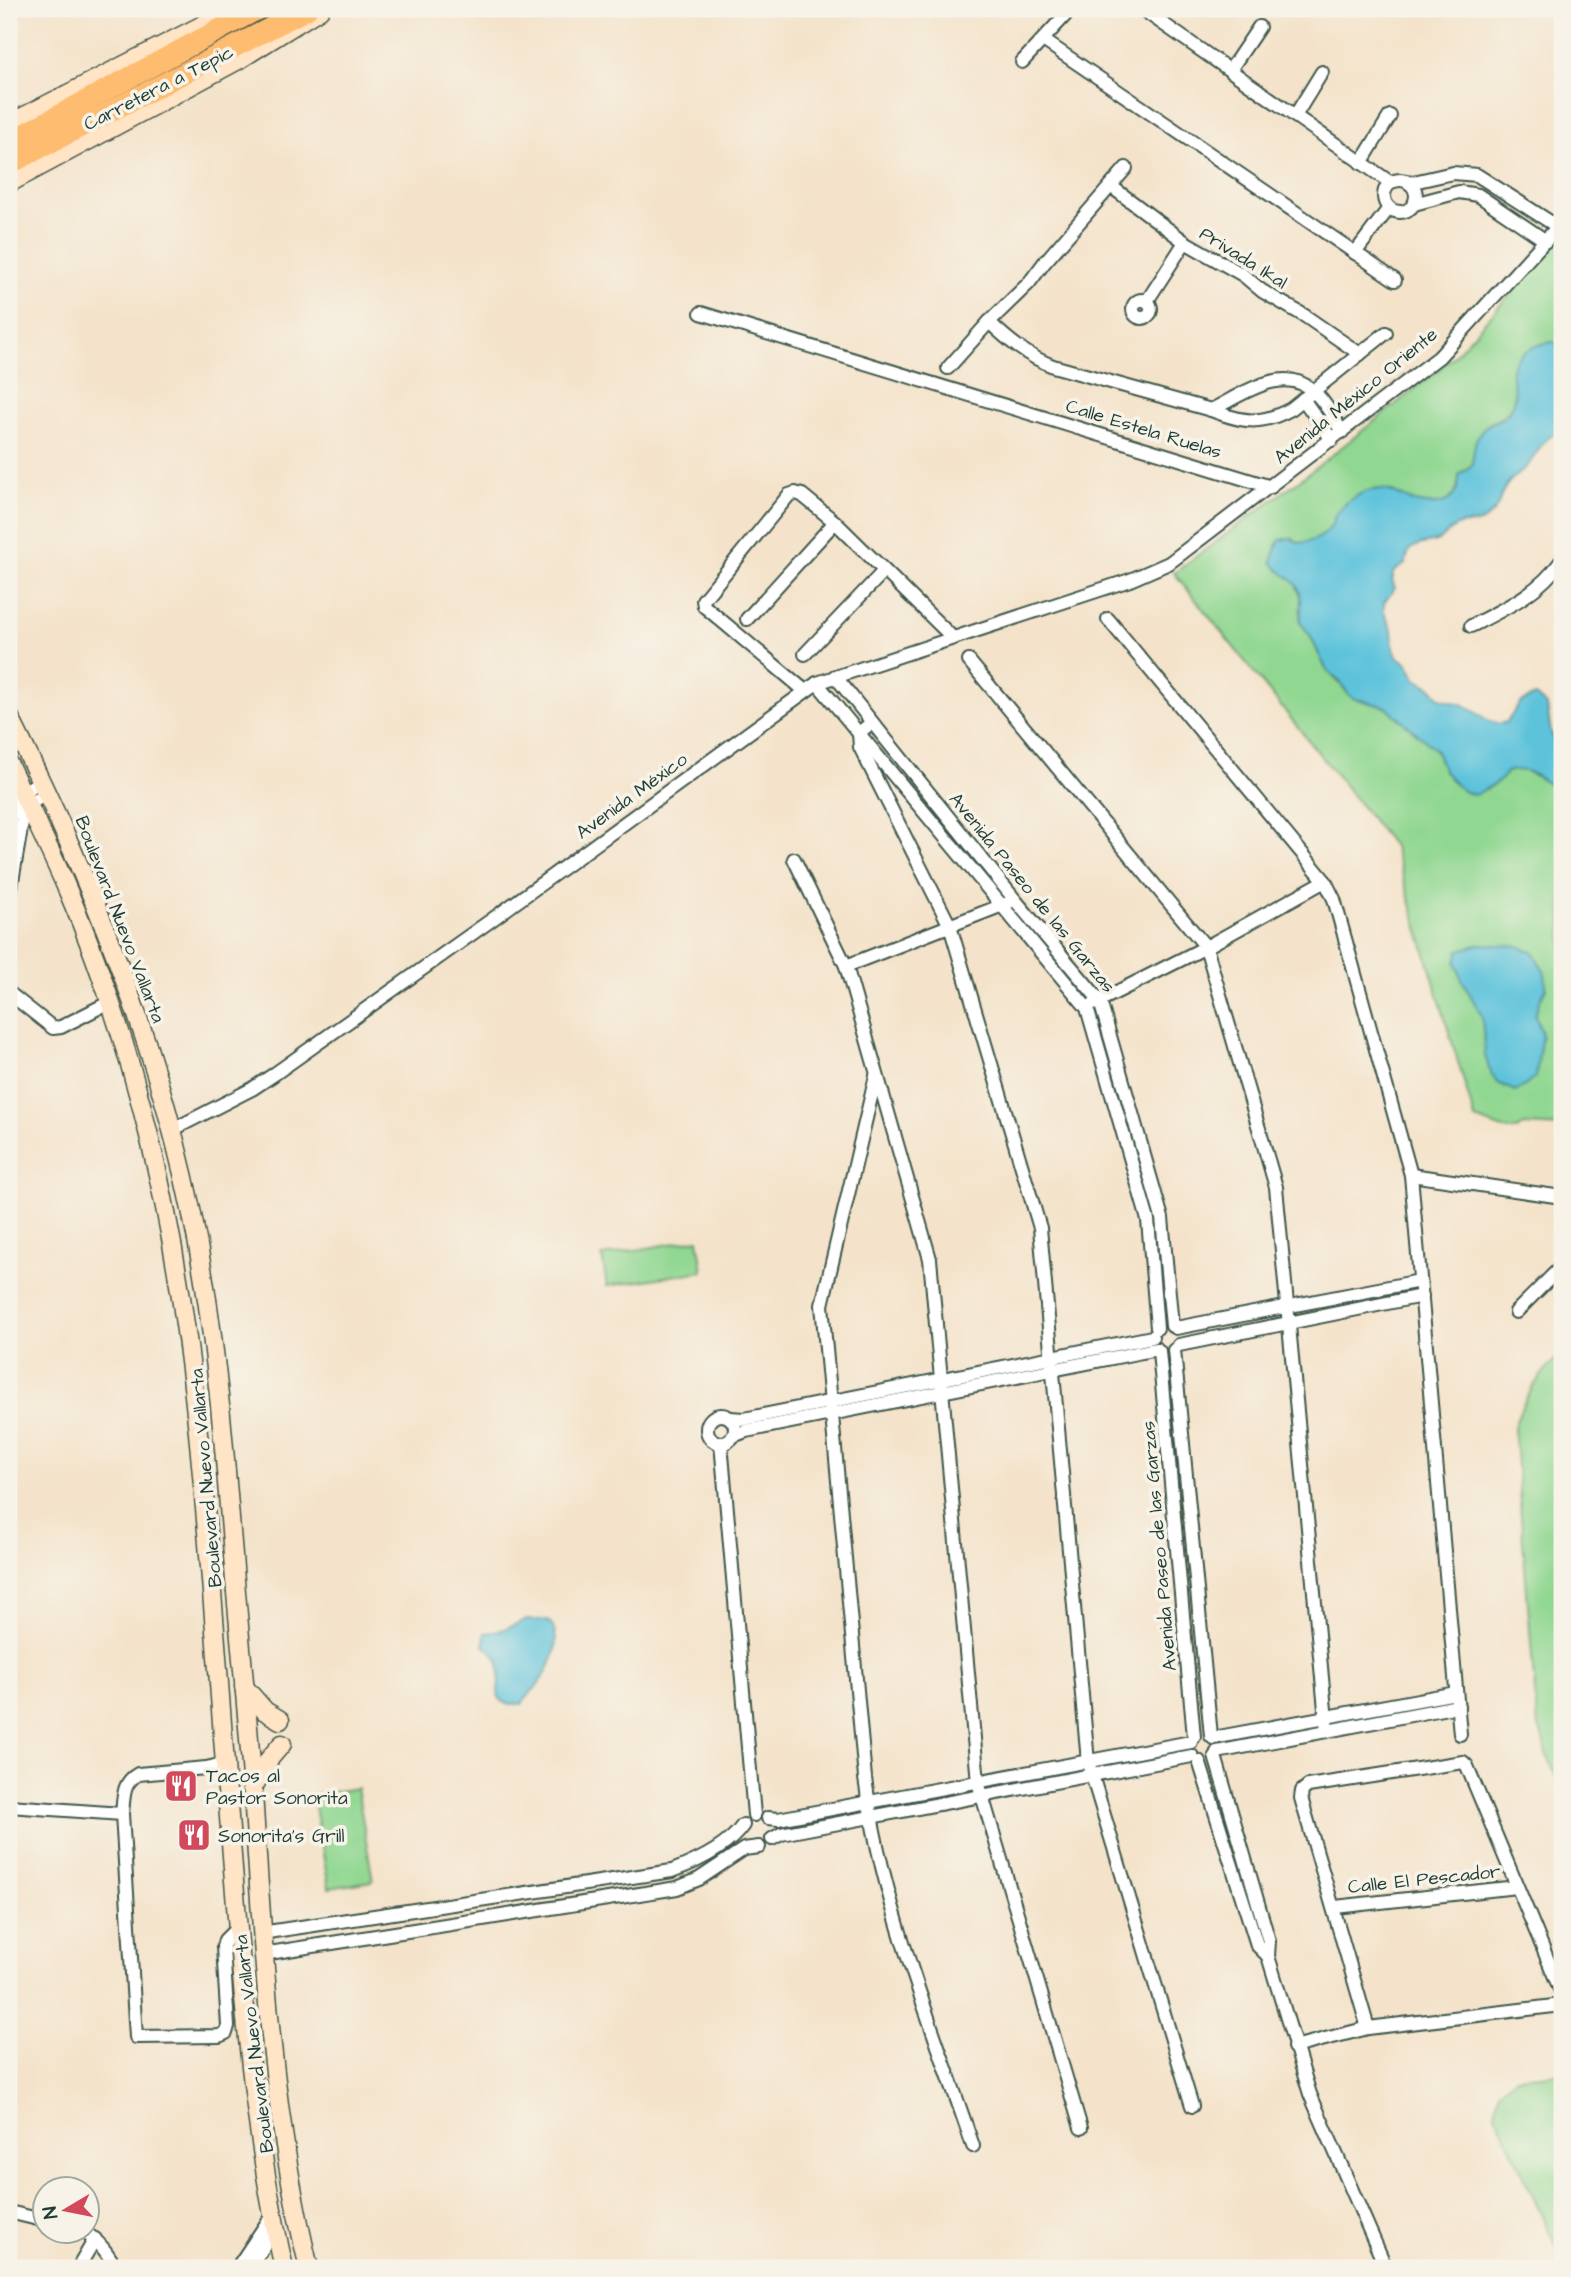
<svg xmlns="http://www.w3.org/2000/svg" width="1571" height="2277" font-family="'Architects Daughter',sans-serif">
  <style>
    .green { fill: #90d791; stroke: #588a62; stroke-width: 2 }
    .water { fill: #5dc3db; stroke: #3e8088; stroke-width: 2 }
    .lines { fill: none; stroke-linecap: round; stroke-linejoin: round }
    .minor-casing { stroke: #3f564a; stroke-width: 16 }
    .secondary-casing { stroke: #3f564a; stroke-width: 21 }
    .trunk-casing { stroke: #3f564a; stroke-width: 24 }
    .minor { stroke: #fff; stroke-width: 12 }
    .secondary { stroke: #ffe4c6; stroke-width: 18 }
    .trunk { stroke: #febc70; stroke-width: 21 }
    .labels { text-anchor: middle; stroke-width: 7; stroke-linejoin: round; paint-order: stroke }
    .street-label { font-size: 19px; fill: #1f3d34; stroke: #f7f3e8 }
    .poi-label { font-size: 19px; fill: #1f3d34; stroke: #f7f3e8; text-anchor: start }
  </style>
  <rect width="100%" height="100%" fill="#f7f3e8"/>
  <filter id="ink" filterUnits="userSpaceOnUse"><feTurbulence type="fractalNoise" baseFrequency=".0143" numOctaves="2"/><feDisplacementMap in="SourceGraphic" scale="14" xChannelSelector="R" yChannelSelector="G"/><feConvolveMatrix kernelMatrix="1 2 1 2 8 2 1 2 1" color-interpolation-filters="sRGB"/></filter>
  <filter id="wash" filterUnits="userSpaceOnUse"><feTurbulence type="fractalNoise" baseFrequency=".00686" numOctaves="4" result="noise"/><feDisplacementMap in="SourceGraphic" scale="28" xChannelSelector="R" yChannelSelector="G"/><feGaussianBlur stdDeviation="1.57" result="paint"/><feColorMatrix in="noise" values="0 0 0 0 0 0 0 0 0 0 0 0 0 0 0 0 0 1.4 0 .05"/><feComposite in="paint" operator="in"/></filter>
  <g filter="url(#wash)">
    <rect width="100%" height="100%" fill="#f4e3ca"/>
    <!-- green -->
    <g class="green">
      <path d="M1562,237v107l-11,-2 -36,43c0,13 -2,28 -16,34 -3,2 -7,3 -10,5 -13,8 -15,28 -17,41l-13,10c0,25 -16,33 -40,28 -18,-3 -25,-16 -46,-13 -13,2 -27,13 -36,23 -5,5 -1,3 -4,9 -6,16 -19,20 -35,21l-5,-5 3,46 5,12 -1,26 10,13 16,34 27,29 33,9 49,42 9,22 21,21c19,-1 30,-4 41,-20l14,-4 37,19 5,-2v342l-38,-2 -7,5 -14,-1 -28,-10 -81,-272 -220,-274 139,-103 123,-98 18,-16z"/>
      <polygon points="698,1239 703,1271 607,1286 602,1256"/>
      <path d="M1562,1354v436l-14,-33 -11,-38 -23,-292c8,-25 27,-57 48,-73z"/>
      <polygon points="357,1788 373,1881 329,1888 313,1795"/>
      <polygon points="1562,2073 1562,2260 1495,2113 1499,2090 1517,2077"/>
    </g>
    <!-- water -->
    <g class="water">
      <path d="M1551,342l11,2v85c-22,12 -19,17 -33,35 -7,8 -17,13 -23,22 -9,14 -4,20 -19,32 -12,10 -19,3 -31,8 -6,3 -10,10 -17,14 -10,4 -21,3 -30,10l-4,14 -11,8 -2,9 3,7 -11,15v10l8,17 1,17 4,9 10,7 10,17 14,7 9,11 24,7 25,16 9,3 9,-2 13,-19 15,-7 12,10 4,27 11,26v26c-19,6 -25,-22 -56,-13l-5,8 -26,15 -10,-3 -9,-7 -12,-14 -9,-22 -49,-42 -33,-9 -5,-4 -8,-13 -14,-12 -16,-34 -10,-13c1,-13 4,-30 -6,-40 -7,-7 -16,-10 -22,-20l7,-21c9,-4 12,-4 19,2 16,-1 29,-6 35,-21 3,-7 -1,-3 4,-9 8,-11 23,-21 36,-23 21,-3 28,10 46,13 24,5 40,-3 40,-28l13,-10c2,-16 2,-34 19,-42 7,-3 14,-5 18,-12 11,-16 1,-27 3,-42 3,-16 25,-25 39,-27z"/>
      <polygon points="1480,944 1519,946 1533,952 1545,973 1546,988 1540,1000 1535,1015 1542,1033 1536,1076 1525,1086 1515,1091 1498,1083 1490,1072 1485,1055 1482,1016 1462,980 1456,962 1459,950"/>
      <path d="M527,1620h18l6,3c12,21 -1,46 -15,64 -5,6 -11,10 -14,17 -4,-1 -11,1 -16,-1 -22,-8 12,-36 -22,-57l1,-13 14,-2z"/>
    </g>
  </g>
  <g filter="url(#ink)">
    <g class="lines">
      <defs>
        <g id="minor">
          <polyline points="1142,9 1391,183"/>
          <polyline points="1043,40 1395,280"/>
          <polyline points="1022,62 1071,9"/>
          <polyline points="1230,70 1259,27"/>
          <polyline points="1295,116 1322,72"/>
          <polyline points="1361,163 1390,116"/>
          <circle cx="1400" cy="196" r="16"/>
          <polyline points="1409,183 1453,173 1477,175 1558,227"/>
          <polyline points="1112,187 1185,242 1243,275 1262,291 1305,316 1360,354"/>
          <polyline points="1414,204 1459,192 1478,195 1546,241"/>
          <polyline points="1355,253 1389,208"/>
          <circle cx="1142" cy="309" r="9"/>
          <polyline points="1147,301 1185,242"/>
          <polyline points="701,313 1271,487"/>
          <path d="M989,322c20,19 38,34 64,44l158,44c31,12 49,16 80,-1l95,-76"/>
          <polyline points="948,368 989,322 1029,283 1044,263 1126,168"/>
          <polyline points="1303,399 1332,440"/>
          <path d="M1211,410c29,-14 72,-47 102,-19 12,10 21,28 29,41"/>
          <polyline points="747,619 835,522"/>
          <polyline points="1108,619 1325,881 1334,899 1411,1175 1460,1734"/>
          <path d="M1471,626c35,-18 68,-33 91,-66"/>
          <polyline points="805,654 884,571"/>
          <polyline points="969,661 1206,947 1276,1187 1327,1731"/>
          <polyline points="835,676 1015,900 1100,1001 1162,1218 1172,1326"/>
          <polyline points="817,683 1087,1008 1148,1220 1157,1328"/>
          <polyline points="804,690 704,606 703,600 789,495 795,493 802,495 835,522 953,638"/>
          <polyline points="871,723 859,733 860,747 950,926 1040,1228 1088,1762 1192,2106"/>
          <path d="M9,826c5,-27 9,-32 32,-45"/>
          <polyline points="794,859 846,966 930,1259 978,1782 1081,2128"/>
          <polyline points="9,899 24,811 28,804 48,794"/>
          <polyline points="846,966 1008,903"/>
          <polyline points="9,993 53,1028 61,1027 110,1002"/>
          <polyline points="1093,1004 1206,947 1325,881"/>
          <path d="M876,1076l-54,229 43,473c17,127 67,247 108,368"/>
          <polyline points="174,1129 252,1089 273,1075 490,921 817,683 1130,580 1169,563 1439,357 1562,222"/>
          <polyline points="1411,1175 1562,1197"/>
          <polyline points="1516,1312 1562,1266"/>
          <polyline points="1176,1328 1420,1281"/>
          <polyline points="1179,1345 1422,1296"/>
          <polyline points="1174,1350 1211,1736"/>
          <polyline points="1159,1351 1194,1737"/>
          <circle cx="721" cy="1429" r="14"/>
          <polyline points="730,1418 744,1419 1152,1337"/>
          <polyline points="733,1436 746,1431 1157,1349"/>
          <polyline points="721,1443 754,1815"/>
          <polyline points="1213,1738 1456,1693"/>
          <polyline points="1217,1752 1458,1706"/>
          <polyline points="1215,1756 1269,1941 1268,1956 1310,2094 1386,2268"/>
          <polyline points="1199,1761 1257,1945 1268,1956"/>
          <path d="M224,1764l-18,4 -68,6c-16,9 -14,23 -16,40l14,223 83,-1 7,-3 2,-7 -5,-79 2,-7 12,-12"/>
          <polyline points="9,1806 122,1814"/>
          <polyline points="768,1818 778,1819 1191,1742"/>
          <polyline points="772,1839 781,1834 1192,1756"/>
          <polyline points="1335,1907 1517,1887"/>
          <path d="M261,1933l411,-62c24,-9 56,-24 71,-46"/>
          <polyline points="263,1954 677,1888 699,1879 744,1849 759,1847"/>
          <polyline points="1368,2028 1301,1798 1302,1791 1308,1786 1463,1762 1467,1766 1562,1994"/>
          <polyline points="1294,2047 1368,2028 1562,2005"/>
          <polyline points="9,2212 46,2221"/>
          <path d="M84,2232c15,9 23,20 32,36"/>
          <polyline points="78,2268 95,2239"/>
          <polyline points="237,2268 273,2214"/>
          <polyline points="250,2268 275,2229"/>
        </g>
        <g id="secondary">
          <polyline points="9,124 234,9"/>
          <polyline points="9,183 240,59 320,9"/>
          <path d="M9,716c89,177 162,361 194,558 16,97 23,196 31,294 6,75 14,149 19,224 10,159 18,320 56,476"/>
          <path d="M9,765c20,42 41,84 59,126 72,167 111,351 129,532 16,156 25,313 38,470 10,126 21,252 49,375"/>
          <polyline points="244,1687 265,1711 280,1720"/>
          <polyline points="252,1789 270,1758 282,1744"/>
        </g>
        <g id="trunk">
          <polyline points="9,142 258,9"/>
          <polyline points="9,164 307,9"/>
        </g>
      </defs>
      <!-- minor casing -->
      <use href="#minor" class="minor-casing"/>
      <!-- secondary casing -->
      <use href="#secondary" class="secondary-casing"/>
      <!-- trunk casing -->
      <use href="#trunk" class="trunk-casing"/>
      <!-- minor -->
      <use href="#minor" class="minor"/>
      <!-- secondary -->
      <use href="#secondary" class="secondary"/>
      <!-- trunk -->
      <use href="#trunk" class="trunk"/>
    </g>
  </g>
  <!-- icons -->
  <defs>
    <symbol id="restaurant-square" viewBox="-11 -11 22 22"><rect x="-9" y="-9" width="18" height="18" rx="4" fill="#d1495b" stroke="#f7f3e8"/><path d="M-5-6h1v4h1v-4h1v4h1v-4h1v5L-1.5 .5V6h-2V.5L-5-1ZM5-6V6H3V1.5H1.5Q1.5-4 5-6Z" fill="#fff"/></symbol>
  </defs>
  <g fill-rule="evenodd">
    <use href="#restaurant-square" x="162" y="1767" width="38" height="38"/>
    <use href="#restaurant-square" x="175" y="1816" width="38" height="38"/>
  </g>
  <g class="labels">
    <!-- street labels -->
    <g class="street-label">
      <text transform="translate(158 87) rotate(-27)" y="7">Carretera a Tepic</text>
      <text transform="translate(1244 257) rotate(32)" y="7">Privada Ikal</text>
      <text transform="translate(1355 395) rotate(-39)" y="7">Avenida México Oriente</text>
      <text transform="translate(1144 428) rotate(17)" y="7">Calle Estela Ruelas</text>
      <text transform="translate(631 795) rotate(-36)" y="7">Avenida México</text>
      <text transform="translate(1033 892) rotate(51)" y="7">Avenida Paseo de las Garzas</text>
      <text transform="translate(121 919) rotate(69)" y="7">Boulevard Nuevo Vallarta</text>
      <text transform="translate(205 1478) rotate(-95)" y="7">Boulevard Nuevo Vallarta</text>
      <text transform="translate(1158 1546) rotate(-95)" y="7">Avenida Paseo de las Garzas</text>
      <text transform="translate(1424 1878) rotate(-6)" y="7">Calle El Pescador</text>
      <text transform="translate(253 2044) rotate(-97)" y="7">Boulevard Nuevo Vallarta</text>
    </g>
    <!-- poi labels -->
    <g class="poi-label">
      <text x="206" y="1782">Tacos al<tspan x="206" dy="22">Pastor Sonorita</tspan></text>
      <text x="218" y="1842">Sonorita's Grill</text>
    </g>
  </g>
  <!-- margin -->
  <rect width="1571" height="2277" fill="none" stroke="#f7f3e8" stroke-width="35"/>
  <!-- north arrow -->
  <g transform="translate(66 2210) rotate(260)"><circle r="33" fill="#f7f3e8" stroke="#a1aaa0" stroke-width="2"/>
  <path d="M0-5L12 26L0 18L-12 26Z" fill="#d1495b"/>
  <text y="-10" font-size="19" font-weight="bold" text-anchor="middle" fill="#1f3d34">N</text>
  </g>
</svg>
